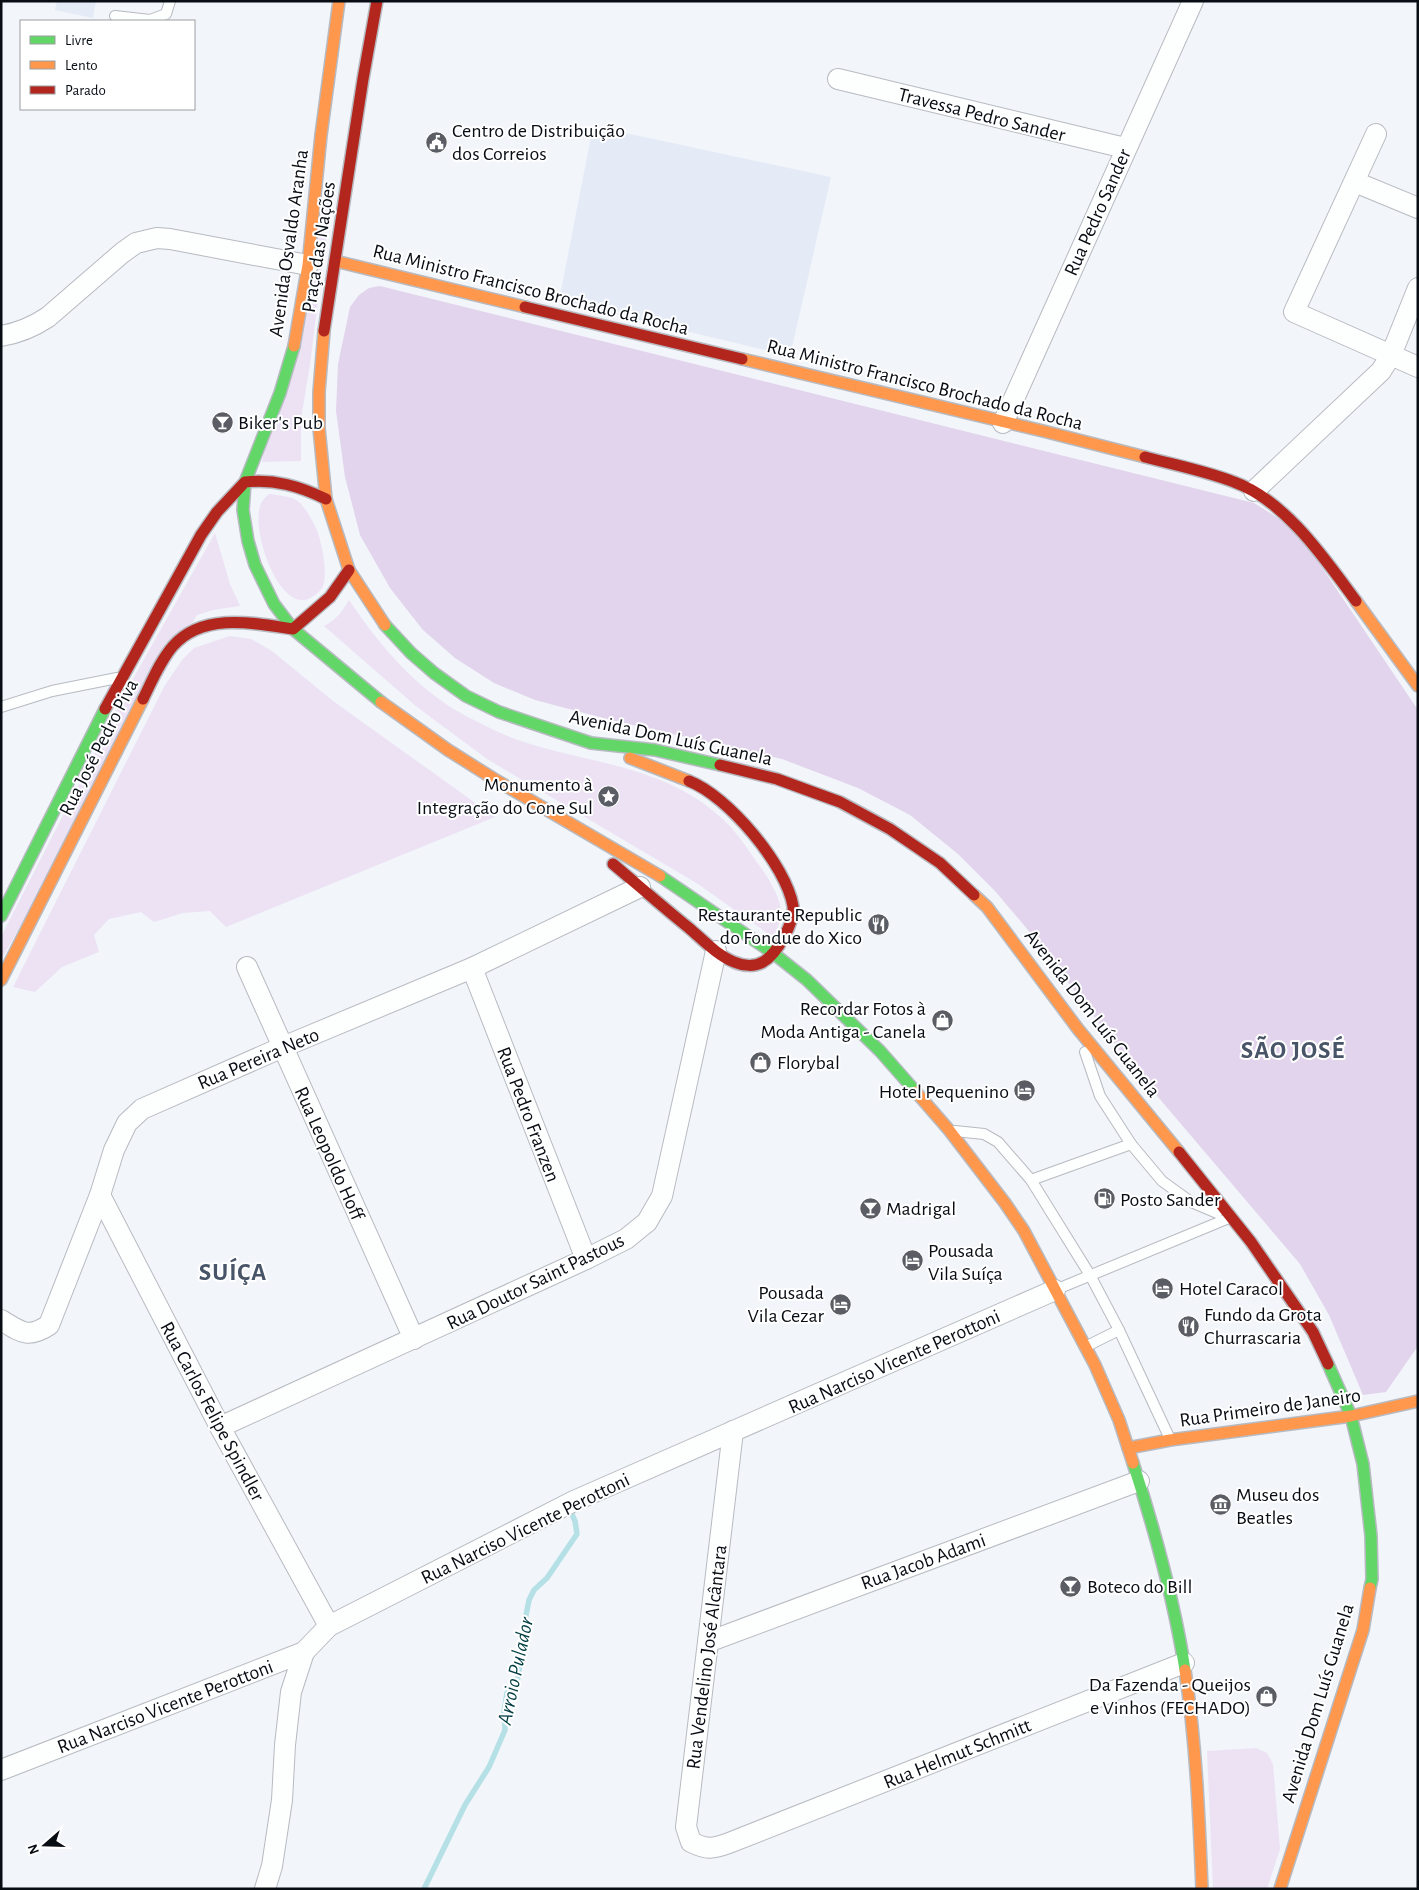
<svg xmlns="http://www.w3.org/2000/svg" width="1419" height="1890" font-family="'Alegreya Sans',sans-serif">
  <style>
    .built { fill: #e4ebf7 }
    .green { fill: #ece2f4 }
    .forest { fill: #e2d4ec }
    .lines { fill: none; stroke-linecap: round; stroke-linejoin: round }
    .stream { stroke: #b5e1e6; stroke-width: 5.5 }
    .lane-casing { stroke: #b7bbc1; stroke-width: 12 }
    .street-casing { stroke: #b7bbc1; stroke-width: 22 }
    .fast-casing { stroke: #b7bbc1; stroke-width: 14 }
    .slow-casing { stroke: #b7bbc1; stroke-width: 14 }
    .jam-casing { stroke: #b7bbc1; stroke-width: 14 }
    .lane { stroke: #fdfefe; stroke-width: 10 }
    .street { stroke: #fdfefe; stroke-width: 20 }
    .fast { stroke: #63d668; stroke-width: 11 }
    .slow { stroke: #ff974d; stroke-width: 11 }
    .jam { stroke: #b3261e; stroke-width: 11 }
    .labels { text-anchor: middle; stroke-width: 4; stroke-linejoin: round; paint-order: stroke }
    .street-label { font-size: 20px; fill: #080d14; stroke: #fff }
    .poi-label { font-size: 20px; fill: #080d14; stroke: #fff; text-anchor: start }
    .water-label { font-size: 21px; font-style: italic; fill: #003d41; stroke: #fff }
    .district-label { font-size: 25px; font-weight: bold; letter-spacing: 1px; fill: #485467; stroke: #fff }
  </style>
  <rect width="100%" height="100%" fill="#f2f5fa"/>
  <!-- built -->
  <g class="built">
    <polygon points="57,1 96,1 93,18 55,10"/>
    <polygon points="593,126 831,177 790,356 559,301"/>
  </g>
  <!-- green -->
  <g class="green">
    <polygon points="325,194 331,195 310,365 301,419 301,461 262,462"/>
    <path d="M269,494c8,1 16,2 23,4 11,3 20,22 25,32 5,15 11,42 6,56 -2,4 -7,9 -11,11 -5,4 -12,4 -18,1 -23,-12 -41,-68 -34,-92 2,-6 5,-8 9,-12z"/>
    <polygon points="215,533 230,584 240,606 213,610 197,615 1,960 1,937 7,925 129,686"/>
    <path d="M349,600c31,46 67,89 117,116 18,9 36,19 55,25 69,23 140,24 197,74 16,13 27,30 38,46 10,13 27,38 25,55 0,6 -5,15 -8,21l-75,-53 -211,-125 -70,-52 -93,-81c12,-6 18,-14 25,-26z"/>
    <polygon points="230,636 251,639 272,651 333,701 495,817 226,927 210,911 183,913 154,922 141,912 109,919 94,935 99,952 62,967 35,992 13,987 165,685 182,660 194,648"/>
    <polygon points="1256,1748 1267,1753 1273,1764 1280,1849 1267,1889 1213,1889 1207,1751"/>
  </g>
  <!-- forest -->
  <polygon class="forest" points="380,286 1254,503 1296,529 1418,710 1418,1346 1386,1392 1363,1395 1329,1315 1300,1264 1130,1064 1033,936 995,891 958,854 910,815 858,788 782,759 611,720 535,700 494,683 455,658 423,630 390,588 360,535 345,477 336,411 338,364 350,307 359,295 369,288"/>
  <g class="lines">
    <!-- stream -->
    <polyline class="stream" points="424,1889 465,1805 489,1767 505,1730 504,1712 507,1693 516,1689 521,1657 522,1636 529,1600 534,1590 547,1578 577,1534 575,1521 570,1510"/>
    <defs>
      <g id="lane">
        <polyline points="115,16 150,20 166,14 170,1"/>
        <polyline points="1,707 52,691 117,678"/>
        <polyline points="1085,1052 1100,1096 1131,1144 1162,1181 1191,1202 1217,1213"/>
        <polyline points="955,1131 984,1134 998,1142 1031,1180 1090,1275 1119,1330 1087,1346"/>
        <polyline points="1031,1180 1131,1144"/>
        <polyline points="1055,1290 1229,1218"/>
        <polyline points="1119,1330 1170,1439"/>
      </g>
      <g id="street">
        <polyline points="838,79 1125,148"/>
        <polyline points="1376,134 1294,312 1418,367"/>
        <polyline points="1355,182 1418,208"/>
        <path d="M1,336c18,-3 32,-9 47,-19l74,-64 14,-10 21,-5 13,1 138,26"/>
        <polyline points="1003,423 1193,1"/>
        <polyline points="1254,491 1381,371 1391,355 1418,288"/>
        <polyline points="247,967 414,1339"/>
        <polyline points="472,968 586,1259"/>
        <polyline points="100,1195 220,1427 329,1626"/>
        <path d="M1,1320c20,12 27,19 48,5l51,-130 14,-45 13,-27 15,-14 141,-62 189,-79 168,-81"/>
        <polyline points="220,1427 586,1259 626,1239 647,1222 662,1196 716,951"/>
        <path d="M733,1431l-47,396 5,15c16,8 22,7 38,1l455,-180"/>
        <polyline points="708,1642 1139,1481"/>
        <polyline points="1,1770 304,1652 329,1626 574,1501 1055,1290"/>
        <polyline points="265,1889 272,1866 282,1800 285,1745 291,1692 304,1652"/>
      </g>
      <g id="fast">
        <polyline points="294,346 280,393 245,482 243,510 248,541 255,565 274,604 293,629 381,702"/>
        <polyline points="385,625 411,653 434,673 466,696 499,712 591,743 655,750 720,765"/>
        <polyline points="660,876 773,953 807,980 880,1051 916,1092"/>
        <polyline points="1,916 105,709"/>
        <polyline points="1328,1364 1351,1416 1363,1464 1371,1536 1372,1579 1370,1588"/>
        <path d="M1133,1463c22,68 41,136 52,207"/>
      </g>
      <g id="slow">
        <polyline points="335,261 525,307"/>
        <polyline points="324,331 319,392 319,428 326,499 349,570 385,625"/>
        <polyline points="294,346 308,265 321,135 339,1"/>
        <polyline points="742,359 1043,431 1145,457"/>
        <polyline points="1356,601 1418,686"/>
        <polyline points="381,702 448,750 494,779 660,876"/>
        <polyline points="630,758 689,781"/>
        <polyline points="974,895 987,907 1078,1029 1179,1152"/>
        <polyline points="1,980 143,699"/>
        <polyline points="916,1092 949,1130 1005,1203 1024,1231 1095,1365 1119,1420 1133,1463"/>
        <polyline points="1128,1448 1170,1440 1351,1416 1418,1401"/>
        <path d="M1185,1670c11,72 14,145 17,219"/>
        <polyline points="1280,1889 1363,1630 1370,1588"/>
      </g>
      <g id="jam">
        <polyline points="525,307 742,359"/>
        <polyline points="324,331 363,79 377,1"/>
        <path d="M1145,457c30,8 61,14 89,25 51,18 91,77 122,119"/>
        <path d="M143,699c9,-18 17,-38 30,-53 30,-34 81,-23 120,-17l37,-32 19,-27"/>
        <path d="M105,709l96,-174 16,-23 28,-30c30,-3 54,4 81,17"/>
        <polyline points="720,765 777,779 840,802 890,829 940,863 974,895"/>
        <path d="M613,864c25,21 50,43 76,64 14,12 28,27 45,34 9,4 21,5 29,0 14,-8 32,-40 30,-56 -7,-41 -65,-110 -104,-125"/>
        <polyline points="1179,1152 1251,1242 1313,1332 1328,1364"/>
      </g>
    </defs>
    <!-- lane casing -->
    <use href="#lane" class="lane-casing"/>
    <!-- street casing -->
    <use href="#street" class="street-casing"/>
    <!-- fast casing -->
    <use href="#fast" class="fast-casing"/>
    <!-- slow casing -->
    <use href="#slow" class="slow-casing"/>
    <!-- jam casing -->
    <use href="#jam" class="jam-casing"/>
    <!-- lane -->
    <use href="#lane" class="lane"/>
    <!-- street -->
    <use href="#street" class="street"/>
    <!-- fast -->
    <use href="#fast" class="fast"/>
    <!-- slow -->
    <use href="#slow" class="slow"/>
    <!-- jam -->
    <use href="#jam" class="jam"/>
  </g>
  <!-- icons -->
  <defs>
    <symbol id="civic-disc" viewBox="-11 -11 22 22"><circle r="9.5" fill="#5a5e64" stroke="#fff"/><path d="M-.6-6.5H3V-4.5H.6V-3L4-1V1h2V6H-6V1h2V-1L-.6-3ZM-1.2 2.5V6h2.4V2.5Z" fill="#fff"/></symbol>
    <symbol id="bar-disc" viewBox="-11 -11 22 22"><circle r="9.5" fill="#5a5e64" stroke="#fff"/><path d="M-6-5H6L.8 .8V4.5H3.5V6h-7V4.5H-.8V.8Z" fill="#fff"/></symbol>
    <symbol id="sight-disc" viewBox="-11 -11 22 22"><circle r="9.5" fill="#5a5e64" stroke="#fff"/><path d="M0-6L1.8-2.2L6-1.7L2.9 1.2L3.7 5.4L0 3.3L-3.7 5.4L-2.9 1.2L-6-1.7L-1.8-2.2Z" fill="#fff"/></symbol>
    <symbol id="restaurant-disc" viewBox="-11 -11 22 22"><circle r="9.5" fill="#5a5e64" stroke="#fff"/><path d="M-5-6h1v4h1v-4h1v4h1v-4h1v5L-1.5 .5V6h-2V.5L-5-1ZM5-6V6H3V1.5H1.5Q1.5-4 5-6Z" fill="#fff"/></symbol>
    <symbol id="shop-disc" viewBox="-11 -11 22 22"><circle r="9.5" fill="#5a5e64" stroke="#fff"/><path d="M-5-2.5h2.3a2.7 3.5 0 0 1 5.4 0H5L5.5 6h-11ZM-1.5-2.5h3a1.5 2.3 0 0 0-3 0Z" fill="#fff"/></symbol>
    <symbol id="hotel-disc" viewBox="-11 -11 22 22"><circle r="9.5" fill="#5a5e64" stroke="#fff"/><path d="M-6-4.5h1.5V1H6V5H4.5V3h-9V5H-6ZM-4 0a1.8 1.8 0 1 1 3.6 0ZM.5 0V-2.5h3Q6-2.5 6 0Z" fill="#fff"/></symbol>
    <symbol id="fuel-disc" viewBox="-11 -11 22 22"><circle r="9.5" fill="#5a5e64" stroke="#fff"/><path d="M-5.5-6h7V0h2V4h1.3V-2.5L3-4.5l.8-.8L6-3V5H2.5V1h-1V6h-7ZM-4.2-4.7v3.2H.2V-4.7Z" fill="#fff"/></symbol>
    <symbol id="museum-disc" viewBox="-11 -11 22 22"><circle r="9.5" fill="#5a5e64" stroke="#fff"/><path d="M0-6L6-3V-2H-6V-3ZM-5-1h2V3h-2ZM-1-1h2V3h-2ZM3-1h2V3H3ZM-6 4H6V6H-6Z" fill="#fff"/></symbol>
  </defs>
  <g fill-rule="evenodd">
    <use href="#civic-disc" x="424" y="130" width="25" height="25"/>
    <use href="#bar-disc" x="210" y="410" width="25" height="25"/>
    <use href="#sight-disc" x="596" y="784" width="25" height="25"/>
    <use href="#restaurant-disc" x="866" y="912" width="25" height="25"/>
    <use href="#shop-disc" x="930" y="1008" width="25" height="25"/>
    <use href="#shop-disc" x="748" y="1050" width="25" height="25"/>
    <use href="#hotel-disc" x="1012" y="1078" width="25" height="25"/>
    <use href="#fuel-disc" x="1092" y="1186" width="25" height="25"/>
    <use href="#bar-disc" x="858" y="1196" width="25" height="25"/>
    <use href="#hotel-disc" x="900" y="1248" width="25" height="25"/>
    <use href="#hotel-disc" x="1150" y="1276" width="25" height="25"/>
    <use href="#hotel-disc" x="828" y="1292" width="25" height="25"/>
    <use href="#restaurant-disc" x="1176" y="1314" width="25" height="25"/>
    <use href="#museum-disc" x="1208" y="1492" width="25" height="25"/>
    <use href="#bar-disc" x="1058" y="1574" width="25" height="25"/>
    <use href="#shop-disc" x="1254" y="1684" width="25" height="25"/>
  </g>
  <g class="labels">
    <!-- street labels -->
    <g class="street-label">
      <text transform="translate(982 114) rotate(14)" y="7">Travessa Pedro Sander</text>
      <text transform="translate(1097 212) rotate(-66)" y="7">Rua Pedro Sander</text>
      <text transform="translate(288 243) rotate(-82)" y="7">Avenida Osvaldo Aranha</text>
      <text transform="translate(318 247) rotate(-81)" y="7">Praça das Nações</text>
      <text transform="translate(531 289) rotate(14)" y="7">Rua Ministro Francisco Brochado da Rocha</text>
      <text transform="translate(925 384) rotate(14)" y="7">Rua Ministro Francisco Brochado da Rocha</text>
      <text transform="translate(671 737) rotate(12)" y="7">Avenida Dom Luís Guanela</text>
      <text transform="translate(98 747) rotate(-63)" y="7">Rua José Pedro Piva</text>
      <text transform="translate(1093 1013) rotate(52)" y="7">Avenida Dom Luís Guanela</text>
      <text transform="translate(258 1058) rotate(-23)" y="7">Rua Pereira Neto</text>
      <text transform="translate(529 1114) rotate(69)" y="7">Rua Pedro Franzen</text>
      <text transform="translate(330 1153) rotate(66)" y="7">Rua Leopoldo Hoff</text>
      <text transform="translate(535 1281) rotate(-26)" y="7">Rua Doutor Saint Pastous</text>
      <text transform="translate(894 1361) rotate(-24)" y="7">Rua Narciso Vicente Perottoni</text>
      <text transform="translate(1270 1407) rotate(-8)" y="7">Rua Primeiro de Janeiro</text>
      <text transform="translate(213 1411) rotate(62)" y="7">Rua Carlos Felipe Spindler</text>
      <text transform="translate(525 1528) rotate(-26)" y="7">Rua Narciso Vicente Perottoni</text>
      <text transform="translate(923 1561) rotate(-20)" y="7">Rua Jacob Adami</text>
      <text transform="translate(706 1657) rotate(-83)" y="7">Rua Vendelino José Alcântara</text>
      <text transform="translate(1317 1703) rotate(-73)" y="7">Avenida Dom Luís Guanela</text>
      <text transform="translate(165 1706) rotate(-21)" y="7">Rua Narciso Vicente Perottoni</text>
      <text transform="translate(957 1753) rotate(-22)" y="7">Rua Helmut Schmitt</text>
    </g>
    <!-- poi labels -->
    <g class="poi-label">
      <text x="452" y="137">Centro de Distribuição<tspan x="452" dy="23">dos Correios</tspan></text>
      <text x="238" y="429">Biker's Pub</text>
      <text x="593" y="791" text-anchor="end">Monumento à<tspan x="593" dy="23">Integração do Cone Sul</tspan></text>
      <text x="862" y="921" text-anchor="end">Restaurante Republic<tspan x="862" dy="23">do Fondue do Xico</tspan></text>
      <text x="926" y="1015" text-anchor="end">Recordar Fotos à<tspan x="926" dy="23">Moda Antiga - Canela</tspan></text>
      <text x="777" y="1069">Florybal</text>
      <text x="1009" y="1098" text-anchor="end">Hotel Pequenino</text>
      <text x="1120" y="1206">Posto Sander</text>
      <text x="886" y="1215">Madrigal</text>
      <text x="928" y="1257">Pousada<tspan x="928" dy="23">Vila Suíça</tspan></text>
      <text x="1179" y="1295">Hotel Caracol</text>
      <text x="824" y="1299" text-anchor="end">Pousada<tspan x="824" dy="23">Vila Cezar</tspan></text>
      <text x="1204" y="1321">Fundo da Grota<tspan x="1204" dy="23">Churrascaria</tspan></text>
      <text x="1236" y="1501">Museu dos<tspan x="1236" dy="23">Beatles</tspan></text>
      <text x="1087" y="1593">Boteco do Bill</text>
      <text x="1251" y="1691" text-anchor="end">Da Fazenda - Queijos<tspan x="1251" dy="23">e Vinhos (FECHADO)</tspan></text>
    </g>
    <!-- water labels -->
    <g class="water-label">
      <text transform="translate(515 1671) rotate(-78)" y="7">Arroio Pulador</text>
    </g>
    <!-- district labels -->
    <g class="district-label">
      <text x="1293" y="1058">SÃO JOSÉ</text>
      <text x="233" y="1280">SUÍÇA</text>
    </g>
  </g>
  <!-- border -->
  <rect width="1419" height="1890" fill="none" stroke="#080d14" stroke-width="5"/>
  <!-- legend -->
  <rect x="20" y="20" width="175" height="90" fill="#ffffff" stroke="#9c9ea1"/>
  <rect x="30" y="36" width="25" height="8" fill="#63d668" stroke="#9c9ea1"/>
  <text x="65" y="45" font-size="15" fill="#080d14">Livre</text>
  <rect x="30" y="61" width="25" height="8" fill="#ff974d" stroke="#9c9ea1"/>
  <text x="65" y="70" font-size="15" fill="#080d14">Lento</text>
  <rect x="30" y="86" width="25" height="8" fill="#b3261e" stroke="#9c9ea1"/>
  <text x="65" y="95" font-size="15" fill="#080d14">Parado</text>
  <!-- north arrow -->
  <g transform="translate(45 1845) rotate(250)" stroke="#ffffff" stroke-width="4" paint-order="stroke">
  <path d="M0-4L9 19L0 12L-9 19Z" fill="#080d14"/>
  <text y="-8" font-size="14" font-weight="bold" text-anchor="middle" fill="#080d14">N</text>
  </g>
</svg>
